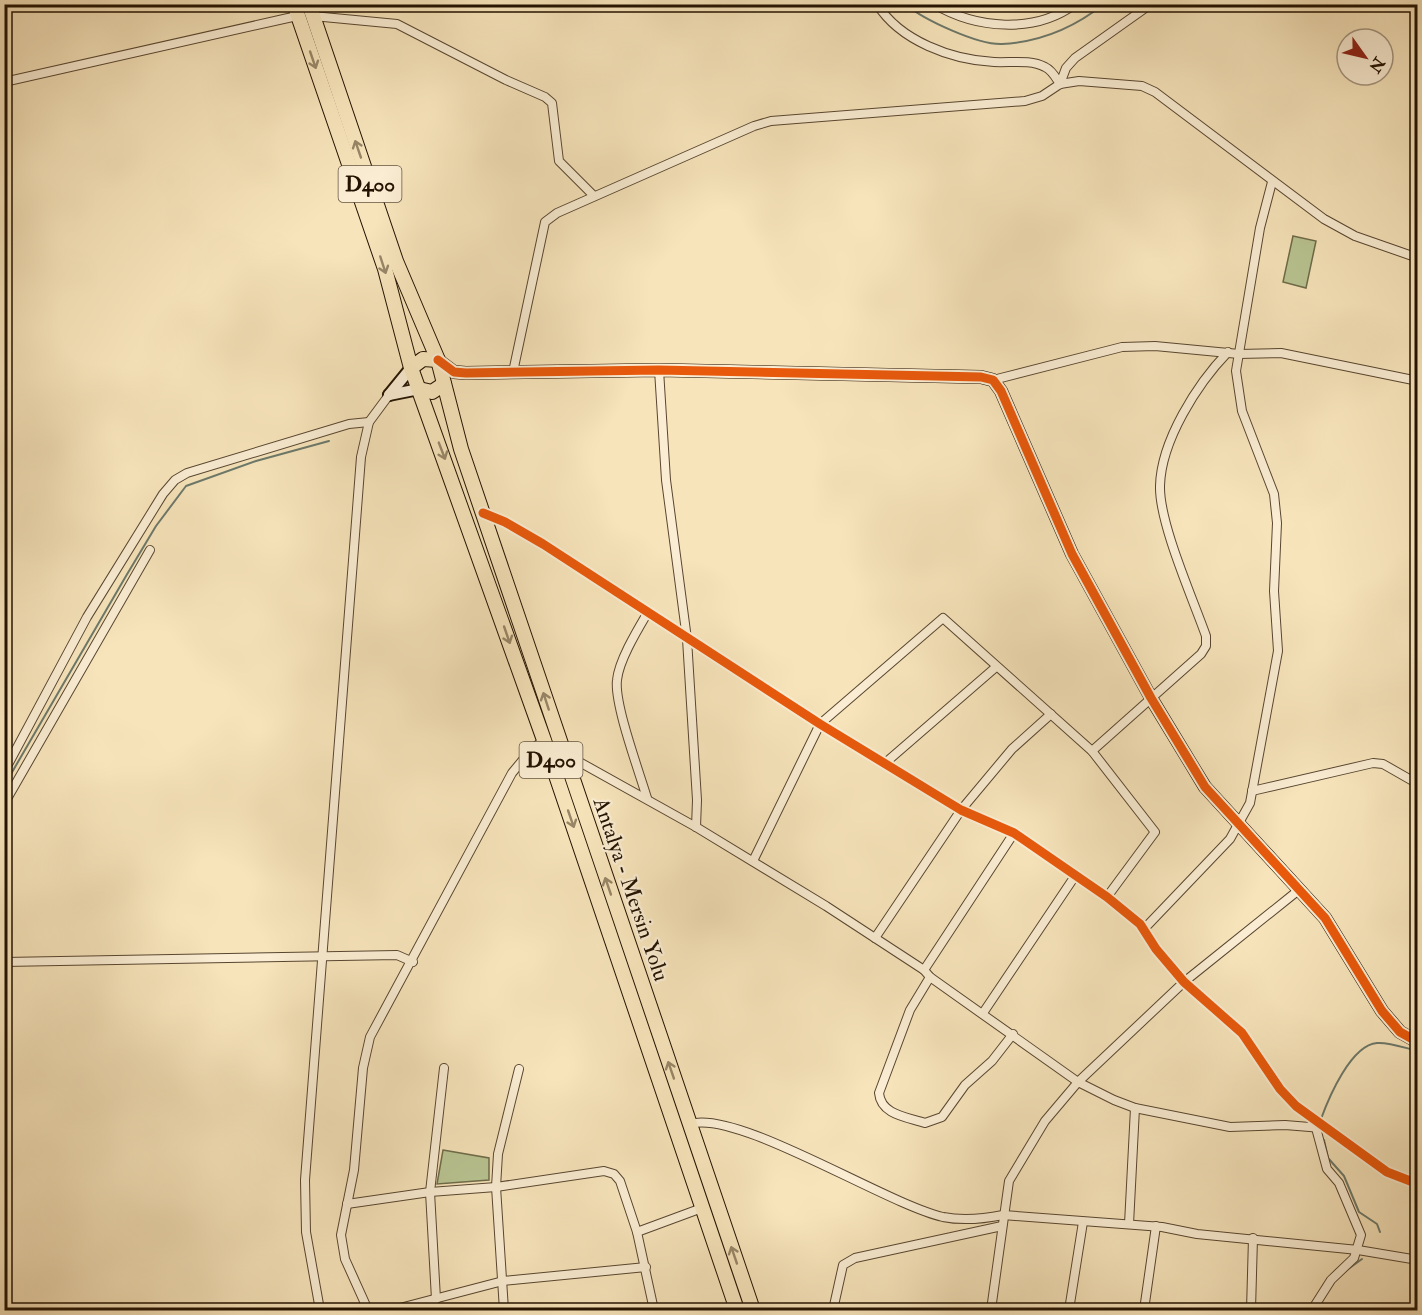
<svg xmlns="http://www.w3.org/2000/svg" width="1422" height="1315" font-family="'IM FELL Double Pica',serif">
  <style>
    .park { fill: #b9c593; stroke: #6e6c4a; stroke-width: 1.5 }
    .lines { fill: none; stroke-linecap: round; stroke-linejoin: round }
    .stream { stroke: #6c796b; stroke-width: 2 }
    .street-casing { stroke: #584630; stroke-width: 10 }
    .secondary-casing { stroke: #231201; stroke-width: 14 }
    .highway-casing { stroke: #231201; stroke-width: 16 }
    .street { stroke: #faedd3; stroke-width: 8 }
    .secondary { stroke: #faedd3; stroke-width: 10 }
    .highway { stroke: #f7e4bb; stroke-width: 14 }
    .cycleway-casing { stroke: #faedd3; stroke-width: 13 }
    .cycleway { stroke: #e8590c; stroke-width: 9 }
    .oneway { stroke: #988667 }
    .labels { text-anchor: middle; stroke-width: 4.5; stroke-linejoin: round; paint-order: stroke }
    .shield { fill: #faedd3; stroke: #645440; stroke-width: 1.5 }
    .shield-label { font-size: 21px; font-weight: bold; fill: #231201 }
    .street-label { font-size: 22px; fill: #231201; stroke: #faedd3 }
  </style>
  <rect width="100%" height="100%" fill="#f7e4bb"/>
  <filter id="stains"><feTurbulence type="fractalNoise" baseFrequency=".00333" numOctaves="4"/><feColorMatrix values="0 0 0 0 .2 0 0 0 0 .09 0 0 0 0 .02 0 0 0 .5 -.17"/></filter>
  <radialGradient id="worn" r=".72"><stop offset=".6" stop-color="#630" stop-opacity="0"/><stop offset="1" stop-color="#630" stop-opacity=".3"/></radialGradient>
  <!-- park -->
  <g class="park">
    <polygon points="1293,236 1316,241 1306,288 1283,282"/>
    <polygon points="443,1150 489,1158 489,1180 437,1184"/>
  </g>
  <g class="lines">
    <!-- stream -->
    <g class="stream">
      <path d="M905,4c19,16 73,41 97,40 38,-2 73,-17 102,-40"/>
      <polyline points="4,786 126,576 156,526 186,486 256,461 329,441"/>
      <path d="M1321,1119c8,-22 30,-74 56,-76 12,-1 28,5 41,8"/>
      <polyline points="1324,1140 1328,1158 1344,1176 1359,1212 1377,1224 1380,1232"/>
      <polyline points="1344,1272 1362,1259"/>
    </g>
    <defs>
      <g id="street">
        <path d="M877,4c23,37 75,56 117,58 16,1 36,-3 51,5 7,3 11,11 15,17"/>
        <path d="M934,4c42,25 101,30 141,0"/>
        <polyline points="313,16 397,24 506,80 545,97 552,103 559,161 594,196"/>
        <polyline points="4,82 297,16"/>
        <polyline points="1060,84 1066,68 1075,58 1151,4"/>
        <polyline points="659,370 666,480 687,639 697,800 696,827"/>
        <polyline points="513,372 545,222 557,213 754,126 771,121 1025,101 1042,96 1060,84 1079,81 1142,86 1155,92 1324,219 1355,236 1418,258"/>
        <polyline points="993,380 1122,347 1155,346 1239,354 1281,353 1418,381"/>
        <polyline points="484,514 505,522 543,544 820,724 961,810 1014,833 1107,897 1140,924 1156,949 1184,982 1242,1033 1280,1089 1296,1106 1387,1172 1418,1184"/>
        <path d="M1092,751l109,-97 5,-8v-10c-13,-37 -47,-113 -46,-150 1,-45 37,-102 68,-134"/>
        <polyline points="565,754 696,827 826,906 924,970 930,977 1078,1082 1114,1100 1135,1108 1230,1127 1285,1125 1322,1128"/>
        <polyline points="884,764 996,667"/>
        <polyline points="4,772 87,617 163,494 175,480 187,473 349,424 369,422"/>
        <polyline points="1252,791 1373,763 1383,764 1418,784"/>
        <path d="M647,798c-8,-27 -33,-94 -30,-118 2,-20 21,-51 31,-68"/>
        <polyline points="4,804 150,550"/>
        <polyline points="753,861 820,724 943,618 1092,751 1155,832 1107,897"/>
        <polyline points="1143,930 1230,839 1250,803 1278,651 1274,591 1277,523 1274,494 1242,411 1236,371 1260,228 1272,182"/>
        <polyline points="875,938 961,810 1012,749 1051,714"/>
        <polyline points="4,962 397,955 413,962"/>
        <polyline points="924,970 1014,833"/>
        <path d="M930,977l-20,33 -31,83c2,22 28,24 46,30l17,-6 23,-32 27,-24 21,-27"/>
        <polyline points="983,1013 1075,876"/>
        <path d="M690,1124c47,-15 196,80 253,93 20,4 40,2 60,-2l159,12 35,7 161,16 60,10"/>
        <polyline points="347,1204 430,1192 496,1187 604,1171 614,1174 620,1181 637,1232 654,1310"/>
        <polyline points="1129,1224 1135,1108"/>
        <polyline points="637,1232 702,1208"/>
        <polyline points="436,1299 430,1192 444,1068"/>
        <polyline points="320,1310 306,1232 305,1180 361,457 369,422 389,395"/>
        <polyline points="368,1310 345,1259 341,1235 354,1170 363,1068 370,1037 512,773 531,750 544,740"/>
        <polyline points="392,1310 503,1281 646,1267"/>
        <polyline points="504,1310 496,1187 498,1154 519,1069"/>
        <polyline points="833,1310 843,1265 855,1258 1002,1226"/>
        <polyline points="991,1310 1009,1181 1045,1121 1078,1082 1184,982 1300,889"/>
        <polyline points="1069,1310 1083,1222"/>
        <polyline points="1144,1310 1156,1226"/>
        <polyline points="1251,1310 1253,1238"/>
        <polyline points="1312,1310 1331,1280 1354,1258 1361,1235 1339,1183 1327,1169 1316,1128"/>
      </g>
      <g id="secondary">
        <polyline points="438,360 454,372 466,373 659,370 981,377 993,380 1001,391 1072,554 1151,698 1205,787 1325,918 1382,1011 1400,1032 1418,1042"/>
        <polyline points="389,395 411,368"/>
        <polyline points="389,395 419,389"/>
      </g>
      <g id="highway">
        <polyline points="294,4 385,269 411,368 544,740 737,1310"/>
        <polyline points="309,4 396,261 438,360 461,449 753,1310"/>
        <polyline points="411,368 423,359 438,360"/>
        <polyline points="419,389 432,392 444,384"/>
      </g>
    </defs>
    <!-- street casing -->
    <use href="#street" class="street-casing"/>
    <!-- secondary casing -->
    <use href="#secondary" class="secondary-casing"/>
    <!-- highway casing -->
    <use href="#highway" class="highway-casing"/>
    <!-- street -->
    <use href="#street" class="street"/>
    <!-- secondary -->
    <use href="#secondary" class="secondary"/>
    <!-- highway -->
    <use href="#highway" class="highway"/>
    <defs>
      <g id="cycleway">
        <polyline points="438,360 454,372 466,373 659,370 981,377 993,380 1001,391 1072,554 1151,698 1205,787 1325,918 1382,1011 1400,1032 1418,1042"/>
        <polyline points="483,513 505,522 543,544 820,724 961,810 1014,833 1107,897 1140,924 1156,949 1184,982 1242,1033 1280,1089 1296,1106 1387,1172 1418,1184"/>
      </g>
    </defs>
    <!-- cycleway casing -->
    <use href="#cycleway" class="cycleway-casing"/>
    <!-- cycleway -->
    <use href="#cycleway" class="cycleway"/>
  </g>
  <!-- one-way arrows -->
  <defs><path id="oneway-shaft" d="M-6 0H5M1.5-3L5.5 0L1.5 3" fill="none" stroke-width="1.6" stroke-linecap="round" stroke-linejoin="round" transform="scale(1.5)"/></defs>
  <g class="oneway">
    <use href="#oneway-shaft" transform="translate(313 60) rotate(71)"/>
    <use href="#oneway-shaft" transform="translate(358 149) rotate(-109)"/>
    <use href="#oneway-shaft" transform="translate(383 265) rotate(72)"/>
    <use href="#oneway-shaft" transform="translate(442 451) rotate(69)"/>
    <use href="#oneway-shaft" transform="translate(507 635) rotate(71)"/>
    <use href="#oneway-shaft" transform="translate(546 701) rotate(-108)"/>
    <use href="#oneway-shaft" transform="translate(571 819) rotate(71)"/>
    <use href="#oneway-shaft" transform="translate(608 886) rotate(-109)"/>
    <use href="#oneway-shaft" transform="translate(671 1070) rotate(-109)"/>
    <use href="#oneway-shaft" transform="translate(734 1255) rotate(-109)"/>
  </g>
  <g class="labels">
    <!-- shield labels -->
    <g class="shield">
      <rect x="338.5" y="166" width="63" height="36" rx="4.5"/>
      <rect x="519.5" y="742" width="63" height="36" rx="4.5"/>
    </g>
    <g class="shield-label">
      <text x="370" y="191">D400</text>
      <text x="551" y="767">D400</text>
    </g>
    <!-- street labels -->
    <g class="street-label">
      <text transform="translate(632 889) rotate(71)" y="8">Antalya - Mersin Yolu</text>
    </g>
  </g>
  <!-- margin -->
  <rect width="1422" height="1315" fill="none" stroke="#f7e4bb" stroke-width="24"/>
  <rect x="6" y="6" width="1410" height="1303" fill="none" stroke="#231201" stroke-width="3"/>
  <rect x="12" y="12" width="1398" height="1291" fill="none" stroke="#231201" stroke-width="1.5"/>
  <!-- north arrow -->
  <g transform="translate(1365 57) rotate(124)"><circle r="28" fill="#faedd3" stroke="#a4957f" stroke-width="1.5"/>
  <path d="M0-4.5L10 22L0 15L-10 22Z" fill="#8f2418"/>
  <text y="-9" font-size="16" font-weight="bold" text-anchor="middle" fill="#231201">N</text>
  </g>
  <rect width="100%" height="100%" filter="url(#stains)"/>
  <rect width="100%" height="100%" fill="url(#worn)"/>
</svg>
